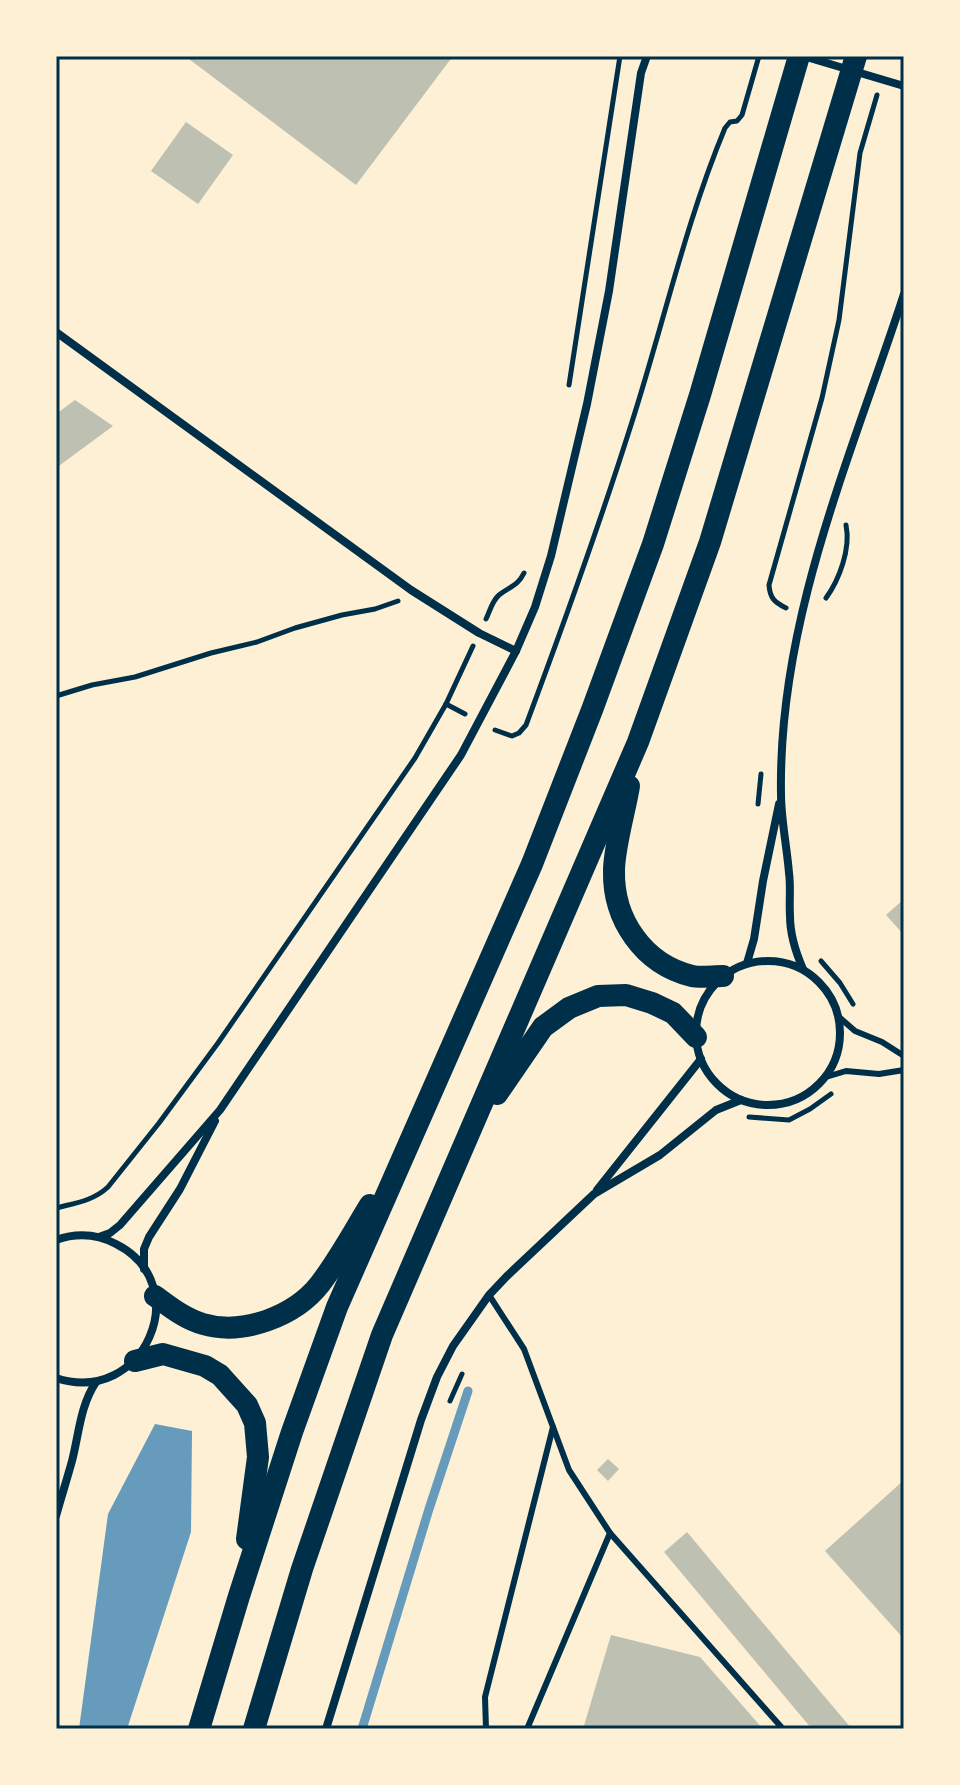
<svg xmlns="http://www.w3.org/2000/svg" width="960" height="1785" font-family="Jost,sans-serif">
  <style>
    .water { fill: #669bbc }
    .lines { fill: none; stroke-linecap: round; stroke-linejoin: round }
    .stream { stroke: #669bbc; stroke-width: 9 }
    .building { fill: #bec0b2 }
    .path { stroke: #003049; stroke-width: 5 }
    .service { stroke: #003049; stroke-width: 6 }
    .minor { stroke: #003049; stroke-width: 8 }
    .trunk { stroke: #003049; stroke-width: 22 }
    .neatline { fill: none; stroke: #003049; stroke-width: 3 }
  </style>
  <rect width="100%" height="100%" fill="#fdf0d5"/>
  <!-- water -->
  <polygon class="water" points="155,1424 192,1431 191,1532 127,1729 79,1729 108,1514"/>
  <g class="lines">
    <!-- stream -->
    <polyline class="stream" points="362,1729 429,1509 468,1391"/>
  </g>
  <!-- building -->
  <g class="building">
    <polygon points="185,56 453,56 356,185"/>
    <polygon points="186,122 233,155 198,204 151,171"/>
    <polygon points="75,400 113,426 56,468 56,414"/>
    <polygon points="904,899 904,935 886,915"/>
    <polygon points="608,1459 619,1469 608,1481 597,1470"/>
    <polygon points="904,1480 904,1639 825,1551"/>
    <polygon points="687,1532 824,1696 852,1729 812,1729 801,1716 664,1552"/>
    <polygon points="611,1635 700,1657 763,1729 583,1729"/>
  </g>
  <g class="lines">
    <!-- path -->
    <g class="path">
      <polyline points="569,385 620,56"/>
      <path d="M826,598c13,-18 25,-49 20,-73"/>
      <path d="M786,608c-12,-6 -16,-10 -17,-23l53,-187 17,-78 21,-167 17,-58"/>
      <path d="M486,619c4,-8 6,-18 13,-24 10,-8 19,-9 25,-22"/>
      <polyline points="56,696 92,685 135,677 211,653 257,642 295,628 342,615 375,609 398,601"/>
      <polyline points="446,704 465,714"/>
      <path d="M495,730l17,6 7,-3 7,-8c37,-99 73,-199 105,-300 32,-99 54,-201 94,-297l5,-6 7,-1 5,-6 17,-59"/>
      <polyline points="758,804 761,774"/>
      <polyline points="821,961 840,983 853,1004"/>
      <polyline points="749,1117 789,1120 810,1109 831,1094"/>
      <path d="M56,1208c19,-5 37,-7 52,-21l51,-64 59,-80 197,-285 31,-54 27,-58"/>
      <polyline points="450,1401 462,1374"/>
    </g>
    <!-- service -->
    <g class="service">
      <polyline points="839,1017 855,1031 882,1042 904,1056"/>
      <polyline points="826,1077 846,1071 879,1074 904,1070"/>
      <polyline points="489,1295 524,1349 569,1470 610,1533 783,1729"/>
      <polyline points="486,1729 485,1697 553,1427"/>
      <polyline points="527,1729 610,1533"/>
    </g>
    <!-- minor -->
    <g class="minor">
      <polyline points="803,56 904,86"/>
      <polyline points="56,332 411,590 479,633 516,651"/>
      <circle cx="768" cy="1033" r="72"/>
      <polyline points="747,963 754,939 763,881 779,804"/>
      <path d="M803,969c-7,-16 -13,-36 -13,-53 -1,-14 1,-29 -1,-43 -2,-26 -8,-53 -8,-79 -3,-174 70,-337 123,-500"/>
      <polyline points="597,1190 701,1059"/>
      <polyline points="99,1237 110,1233 120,1225 220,1110 461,755 516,651 535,607 551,556 587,404 609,291 641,73 647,56"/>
      <path d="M56,1240c20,-7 41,-6 60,4 81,41 28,163 -60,134"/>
      <polyline points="144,1269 144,1249 149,1237 180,1189 215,1121"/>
      <path d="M56,1516c5,-18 11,-37 16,-55 7,-27 8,-55 24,-79"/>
      <polyline points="326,1729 421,1420 437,1377 453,1346 489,1295 507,1276 594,1194 660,1155 716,1110 741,1100"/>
    </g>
    <!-- trunk -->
    <g class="trunk">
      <path d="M629,786c-4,25 -15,61 -15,85 -1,48 29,93 78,105 9,2 21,0 31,0"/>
      <polyline points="497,1094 543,1027 569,1008 598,996 626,995 652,1003 673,1013 696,1037"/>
      <path d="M155,1296c15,11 30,23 48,28 40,12 92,-8 117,-40 19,-25 34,-53 50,-79"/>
      <polyline points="135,1361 163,1354 205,1366 220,1375 247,1405 255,1423 258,1457 247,1539"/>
      <polyline points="199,1729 239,1596 292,1432 337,1307 532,864 592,710 653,544 700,395 799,56"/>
      <polyline points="254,1729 302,1569 382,1335 638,742 710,542 856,56"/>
    </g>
  </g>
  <!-- border -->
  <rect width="960" height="1785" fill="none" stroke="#fdf0d5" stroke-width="116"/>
  <rect x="58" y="58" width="844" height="1669" class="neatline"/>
</svg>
